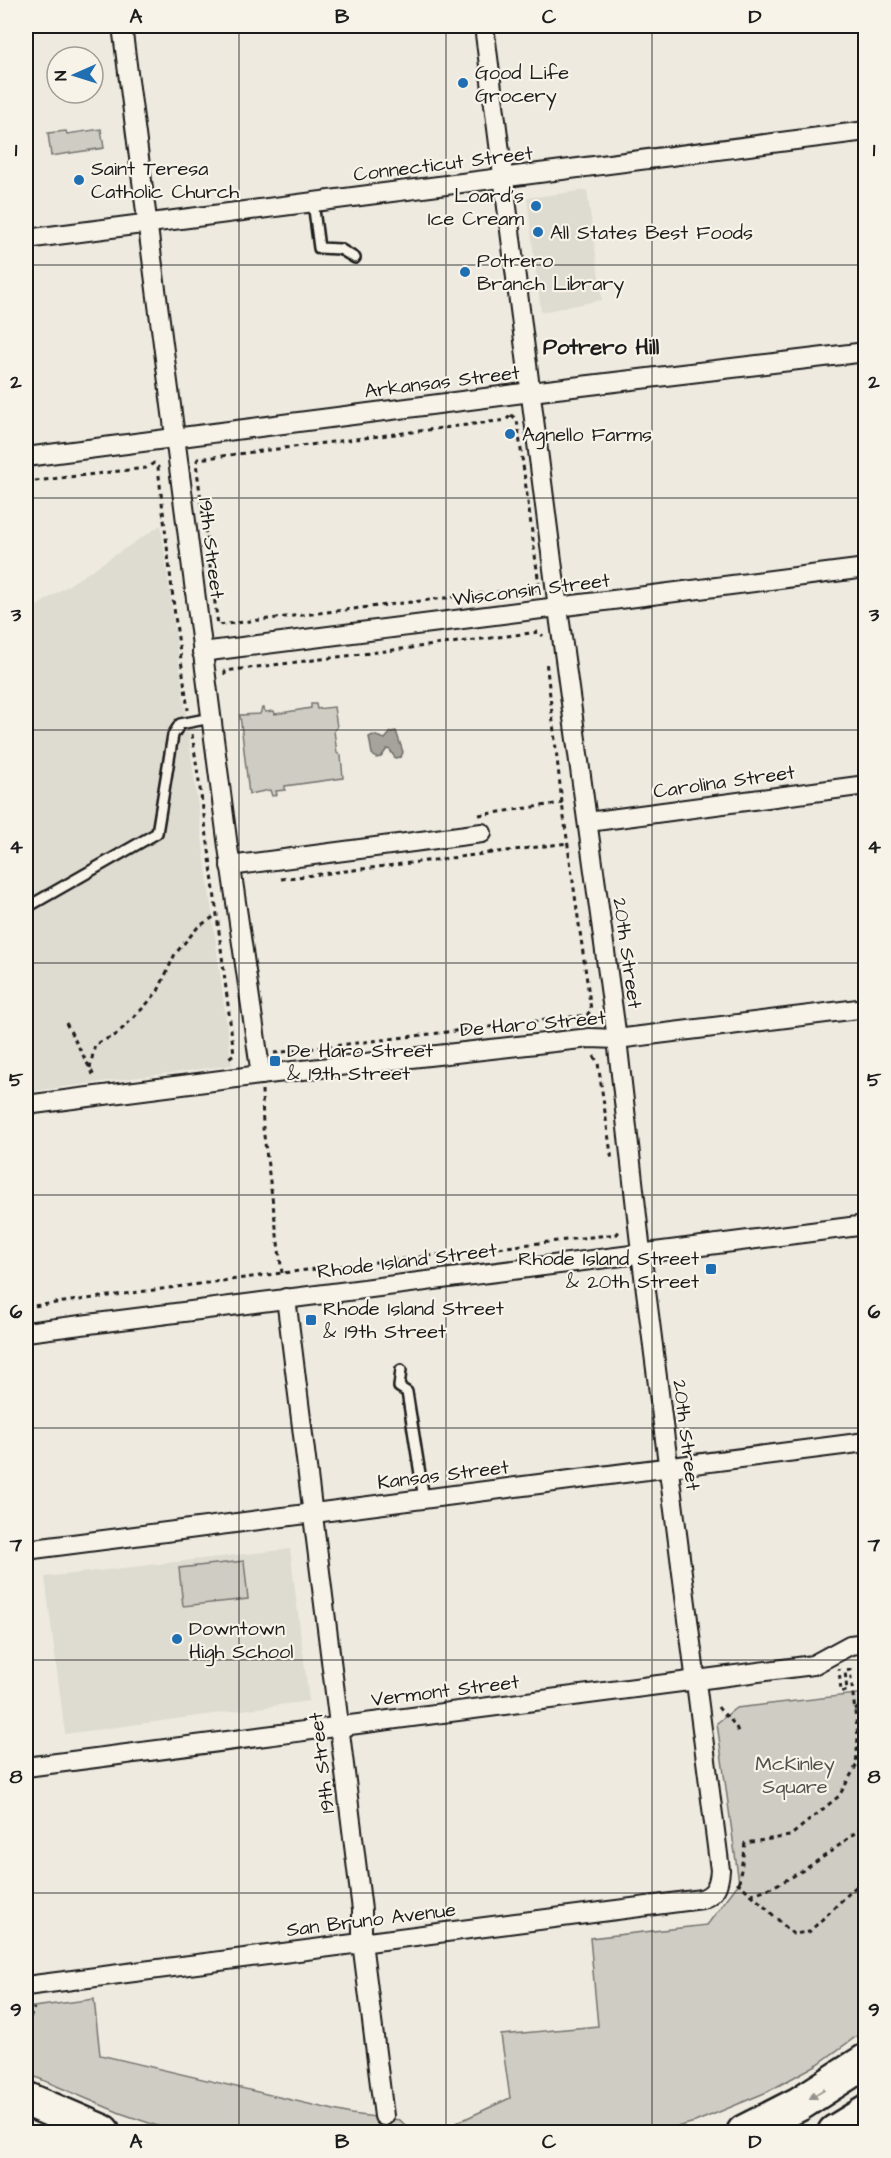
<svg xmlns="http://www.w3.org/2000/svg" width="891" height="2158" font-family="'Architects Daughter',sans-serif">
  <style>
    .built { fill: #dedbd1 }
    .green { fill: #cfccc3; stroke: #767470; stroke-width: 1.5 }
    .water { fill: #a6a39d; stroke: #6f6d69; stroke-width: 1.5 }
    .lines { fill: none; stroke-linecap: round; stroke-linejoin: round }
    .service-casing { stroke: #1c1c1c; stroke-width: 14 }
    .minor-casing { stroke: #1c1c1c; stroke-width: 22 }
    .motorway-casing { stroke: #1c1c1c; stroke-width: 38 }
    .path { stroke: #1c1c1c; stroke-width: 3; stroke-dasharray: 4.5 4.5; stroke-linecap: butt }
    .service { stroke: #f7f3e8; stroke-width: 9 }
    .minor { stroke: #f7f3e8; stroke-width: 18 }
    .motorway { stroke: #f7f3e8; stroke-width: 33 }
    .oneway { fill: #94928c }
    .grid { fill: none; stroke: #1c1c1c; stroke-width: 1.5; stroke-opacity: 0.55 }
    .poi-dot { fill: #1f6fb2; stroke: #f7f3e8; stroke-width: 2 }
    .labels { text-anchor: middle; stroke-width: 4.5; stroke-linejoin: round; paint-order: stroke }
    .poi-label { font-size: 20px; fill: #1c1c1c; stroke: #f7f3e8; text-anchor: start }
    .street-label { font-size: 20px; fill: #1c1c1c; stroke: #f7f3e8 }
    .park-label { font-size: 20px; fill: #52514e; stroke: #f7f3e8 }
    .quarter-label { font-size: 22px; font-weight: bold; fill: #1c1c1c; stroke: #f7f3e8 }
    .neatline { fill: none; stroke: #1c1c1c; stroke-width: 2 }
    .grid-label { font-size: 20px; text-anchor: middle; font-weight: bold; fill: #1c1c1c }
  </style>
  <rect width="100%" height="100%" fill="#eeeae0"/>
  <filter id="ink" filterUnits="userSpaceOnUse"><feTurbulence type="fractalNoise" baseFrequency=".0167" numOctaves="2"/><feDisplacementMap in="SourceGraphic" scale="12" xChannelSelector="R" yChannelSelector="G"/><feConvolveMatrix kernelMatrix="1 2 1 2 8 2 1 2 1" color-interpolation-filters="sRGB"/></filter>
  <g filter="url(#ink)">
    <!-- built -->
    <g class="built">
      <polygon points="587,190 602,300 541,312 527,198"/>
      <polygon points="161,525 232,1065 26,1092 26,613"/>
      <polygon points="290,1549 309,1701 65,1734 45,1577"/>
    </g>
    <!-- green -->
    <g class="green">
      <polygon points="101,129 104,148 51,156 48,133 66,131 67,134"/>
      <polygon points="311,704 316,704 317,709 334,707 337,727 334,731 337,753 341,756 343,778 285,786 285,790 276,791 277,795 272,796 270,790 249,794 240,715 260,714 262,708 264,708 265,712 274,711 275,714 311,708"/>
      <polygon points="244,1561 248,1599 183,1606 179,1568"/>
      <polygon points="865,1693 865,2030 818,2064 767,2092 695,2122 658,2132 437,2132 510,2098 501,2035 598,2026 590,1938 707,1925 739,1883 717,1723 736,1708"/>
      <polygon points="94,1999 100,2055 351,2114 400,2120 412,2132 175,2132 120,2113 26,2073 26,2008"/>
    </g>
    <!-- water -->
    <polygon class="water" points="396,731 403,752 401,757 395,758 390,750 387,749 381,757 376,758 372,754 369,737 373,735 385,739 391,732"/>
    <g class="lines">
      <defs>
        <g id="service">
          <polyline points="313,202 319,248 340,249 355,258"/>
          <polyline points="31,905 157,833 173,735 180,724 211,718"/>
          <polyline points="401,1370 399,1387 407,1392 424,1499"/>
        </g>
        <g id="minor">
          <polyline points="122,26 228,847 261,1075"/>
          <polyline points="26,239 866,131"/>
          <polyline points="26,457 531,392 866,352"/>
          <polyline points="202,652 866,568"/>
          <polyline points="588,822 866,785"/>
          <polyline points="230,866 482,833"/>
          <polyline points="26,1105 276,1073 590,1038 617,1039 866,1008"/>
          <polyline points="286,1298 362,1910 362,1942 384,2116"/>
          <polyline points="26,1332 866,1225"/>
          <polyline points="26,1550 866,1442"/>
          <polyline points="26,1767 813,1665 850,1645 866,1643"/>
          <path d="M26,1986l676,-87c14,-5 17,-15 18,-29l-79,-618 -24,-213 -59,-431 -74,-582"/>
        </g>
        <g id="motorway">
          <polyline points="26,2099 103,2132"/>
          <polyline points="744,2132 799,2104 866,2061"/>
          <polyline points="835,2132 866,2113"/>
        </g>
      </defs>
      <!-- service casing -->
      <use href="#service" class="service-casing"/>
      <!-- minor casing -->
      <use href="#minor" class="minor-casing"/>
      <!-- motorway casing -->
      <use href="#motorway" class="motorway-casing"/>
      <!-- path -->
      <g class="path">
        <polygon points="511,415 517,420 539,585 534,591 530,588 218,625 196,463 198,459 506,420"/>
        <polyline points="26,482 146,468 154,463 158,467 175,616 188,710"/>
        <polyline points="225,675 225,671 539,632 543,636"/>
        <polyline points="192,734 209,850 234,1054 226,1060"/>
        <polyline points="479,815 562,803"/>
        <polyline points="490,851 491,853 568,843"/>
        <polyline points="281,879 491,853"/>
        <polyline points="66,1023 95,1078"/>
        <polyline points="274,1053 587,1015 591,1010 562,803 546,660"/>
        <polyline points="594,1056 598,1063 612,1161"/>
        <polyline points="90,1068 95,1044 116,1035 145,1006 158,991 175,954 198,927 215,916"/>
        <polyline points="262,1090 263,1128 282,1273"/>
        <polyline points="26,1307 282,1273 617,1234 620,1230"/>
        <path d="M718,1707c6,9 17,14 20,25"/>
        <polyline points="855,1710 866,1702"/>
        <path d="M737,1882l14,12c34,-7 89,-47 115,-71"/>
        <polyline points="739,1883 745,1843 790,1836 839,1796 856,1766 858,1737 850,1670 845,1671 847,1691 841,1692 839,1669"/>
        <polyline points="751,1894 793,1934 809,1932 866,1877"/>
        <polyline points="26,2026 34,2008"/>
      </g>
      <!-- service -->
      <use href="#service" class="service"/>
      <!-- minor -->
      <use href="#minor" class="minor"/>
      <!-- motorway -->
      <use href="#motorway" class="motorway"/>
    </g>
    <!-- one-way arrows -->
    <defs><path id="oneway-solid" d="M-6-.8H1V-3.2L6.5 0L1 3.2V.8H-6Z" transform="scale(1.5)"/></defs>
    <use class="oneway" href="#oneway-solid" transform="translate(817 2094) rotate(149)"/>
  </g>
  <!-- grid -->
  <path class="grid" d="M239,26v2106M446,26v2106M652,26v2106M26,265h840M26,498h840M26,730h840M26,963h840M26,1195h840M26,1428h840M26,1660h840M26,1893h840"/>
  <!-- markers -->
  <g class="poi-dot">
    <circle cx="463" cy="83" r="6"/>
    <circle cx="79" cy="180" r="6"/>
    <circle cx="536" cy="206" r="6"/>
    <circle cx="538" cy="232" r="6"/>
    <circle cx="465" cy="272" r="6"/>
    <circle cx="510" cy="434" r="6"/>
    <rect x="269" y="1055" width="12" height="12" rx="3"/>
    <rect x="705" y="1263" width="12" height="12" rx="3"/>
    <rect x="305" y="1314" width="12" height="12" rx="3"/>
    <circle cx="177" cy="1639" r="6"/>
  </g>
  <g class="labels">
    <!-- poi labels -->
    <g class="poi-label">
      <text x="475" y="79">Good Life<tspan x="475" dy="23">Grocery</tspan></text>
      <text x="91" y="175">Saint Teresa<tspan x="91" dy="23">Catholic Church</tspan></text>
      <text x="524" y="202" text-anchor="end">Loard’s<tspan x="524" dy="23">Ice Cream</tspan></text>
      <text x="550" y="239">All States Best Foods</text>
      <text x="477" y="267">Potrero<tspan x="477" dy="23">Branch Library</tspan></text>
      <text x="522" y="441">Agnello Farms</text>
      <text x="287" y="1057">De Haro Street<tspan x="287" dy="23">&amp; 19th Street</tspan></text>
      <text x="699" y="1265" text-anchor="end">Rhode Island Street<tspan x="699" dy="23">&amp; 20th Street</tspan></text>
      <text x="323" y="1315">Rhode Island Street<tspan x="323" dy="23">&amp; 19th Street</tspan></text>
      <text x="189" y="1635">Downtown<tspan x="189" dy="23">High School</tspan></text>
    </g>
    <!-- street labels -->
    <g class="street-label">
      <text transform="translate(443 163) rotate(-7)" y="7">Connecticut Street</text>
      <text transform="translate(442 381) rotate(-7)" y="7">Arkansas Street</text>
      <text transform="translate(212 548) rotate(83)" y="7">19th Street</text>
      <text transform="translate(531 589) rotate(-7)" y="7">Wisconsin Street</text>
      <text transform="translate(724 781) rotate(-8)" y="7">Carolina Street</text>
      <text transform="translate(628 953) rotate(82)" y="7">20th Street</text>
      <text transform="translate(533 1023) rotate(-5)" y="7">De Haro Street</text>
      <text transform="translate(407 1260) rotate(-7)" y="7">Rhode Island Street</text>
      <text transform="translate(687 1435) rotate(83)" y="7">20th Street</text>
      <text transform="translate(443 1474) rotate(-7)" y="7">Kansas Street</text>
      <text transform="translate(445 1690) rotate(-7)" y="7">Vermont Street</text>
      <text transform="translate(321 1763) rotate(-97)" y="7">19th Street</text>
      <text transform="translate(371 1919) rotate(-7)" y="7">San Bruno Avenue</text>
    </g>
    <!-- park labels -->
    <g class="park-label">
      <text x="795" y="1770">McKinley<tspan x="795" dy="23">Square</tspan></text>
    </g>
    <!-- quarter labels -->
    <g class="quarter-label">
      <text x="601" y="354">Potrero Hill</text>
    </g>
  </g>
  <!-- margin -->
  <rect width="891" height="2158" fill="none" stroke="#f7f3e8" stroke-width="66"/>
  <!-- north arrow -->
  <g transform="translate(75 75) rotate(267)"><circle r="28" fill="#f7f3e8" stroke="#9f9d96" stroke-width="1.5"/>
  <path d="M0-4.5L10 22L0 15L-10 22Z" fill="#1f6fb2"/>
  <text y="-9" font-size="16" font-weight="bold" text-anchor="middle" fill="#1c1c1c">N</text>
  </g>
  <rect x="33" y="33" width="825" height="2092" class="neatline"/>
  <g class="grid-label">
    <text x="136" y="23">A</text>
    <text x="342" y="23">B</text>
    <text x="549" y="23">C</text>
    <text x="755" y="23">D</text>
    <text x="16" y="156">1</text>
    <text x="874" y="156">1</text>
    <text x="16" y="388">2</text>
    <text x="874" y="388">2</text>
    <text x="16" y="621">3</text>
    <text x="874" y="621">3</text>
    <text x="16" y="853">4</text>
    <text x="874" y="853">4</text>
    <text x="16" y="1086">5</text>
    <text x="874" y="1086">5</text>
    <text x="16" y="1318">6</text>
    <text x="874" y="1318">6</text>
    <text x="16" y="1551">7</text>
    <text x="874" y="1551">7</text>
    <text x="16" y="1783">8</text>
    <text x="874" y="1783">8</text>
    <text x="16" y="2016">9</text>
    <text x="874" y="2016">9</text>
    <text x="136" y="2148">A</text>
    <text x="342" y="2148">B</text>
    <text x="549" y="2148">C</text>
    <text x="755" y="2148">D</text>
  </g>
</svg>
